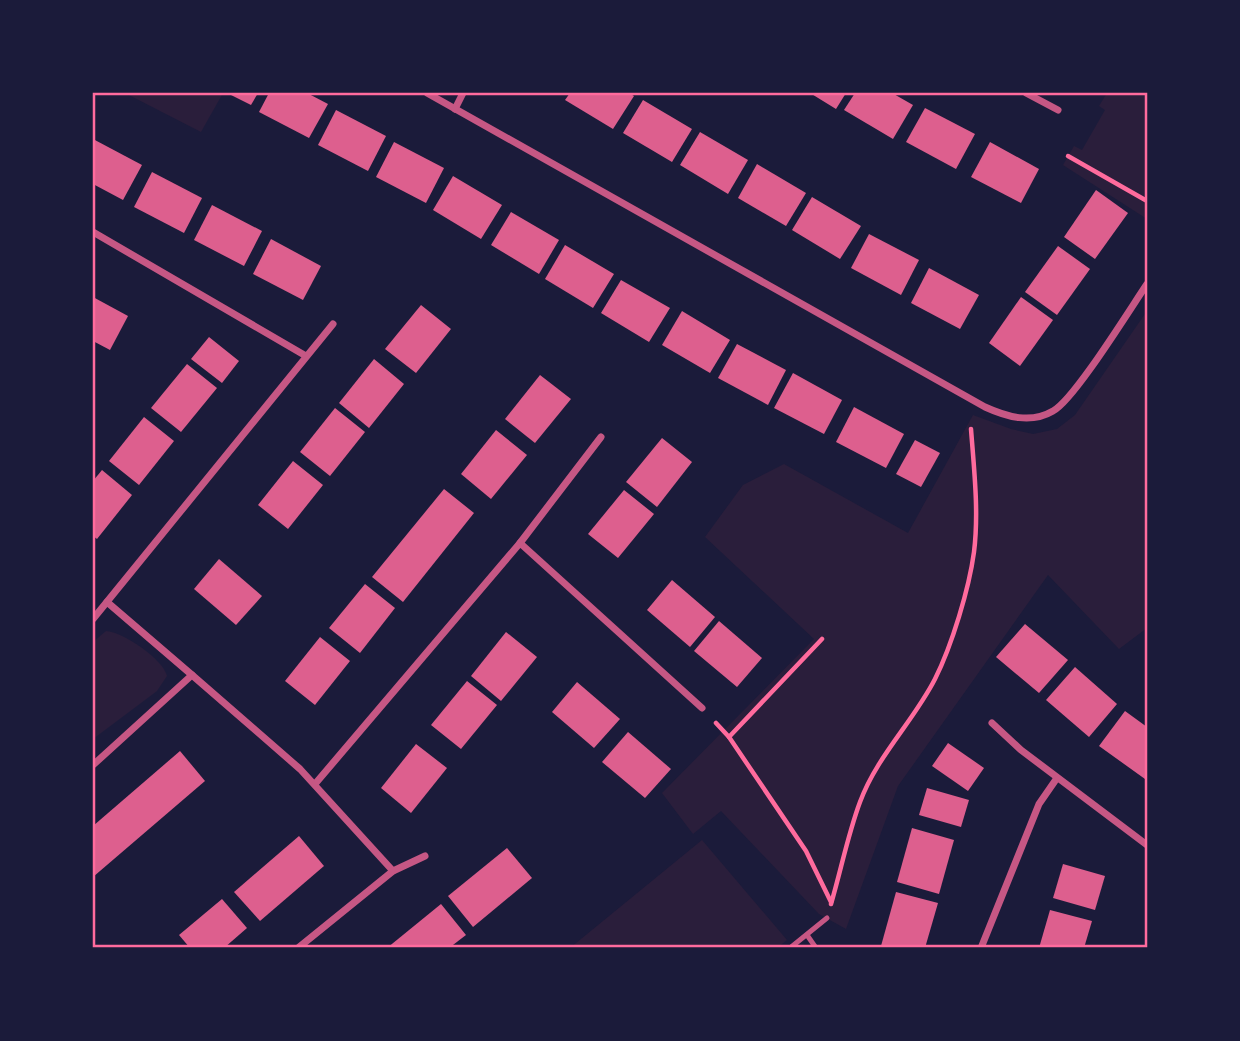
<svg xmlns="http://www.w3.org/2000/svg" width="1240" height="1041" font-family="Arial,sans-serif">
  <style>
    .green { fill: #2a1e3b }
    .building { fill: #dd5f8e }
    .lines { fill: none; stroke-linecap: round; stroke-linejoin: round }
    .path { stroke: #ff6b9d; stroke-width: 4.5 }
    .service { stroke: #c65784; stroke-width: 5 }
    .minor { stroke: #c65784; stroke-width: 7 }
    .neatline { fill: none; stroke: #ff6b9d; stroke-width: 2.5 }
  </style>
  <rect width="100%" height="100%" fill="#1b1b3a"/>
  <!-- green -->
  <g class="green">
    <polygon points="125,93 223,93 201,132"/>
    <polygon points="1107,93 1147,93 1147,219 1063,165 1074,146 1082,150 1105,110 1099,106"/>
    <polygon points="1147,311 1147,628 1119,649 1048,575 898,786 846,929 819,914 721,811 693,834 662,793 814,639 705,537 743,485 784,464 908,533 973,415 1011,429 1033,434 1057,429 1075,415"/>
    <path d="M106,631c17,1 57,28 61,45l-10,15 -64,48v-97z"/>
    <polygon points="702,840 787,940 777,948 570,948"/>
  </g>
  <!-- building -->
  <g class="building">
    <polygon points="227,93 258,93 251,105"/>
    <polygon points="269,93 307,93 328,104 309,138 259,112"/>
    <polygon points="570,93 629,93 634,96 613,129 565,100"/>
    <polygon points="810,93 846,93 836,109"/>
    <polygon points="855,93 892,93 913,105 893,139 844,110"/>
    <polygon points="643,100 692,129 672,162 623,133"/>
    <polygon points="925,108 975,134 956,169 906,142"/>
    <polygon points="336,110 386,136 368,171 318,145"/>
    <polygon points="700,132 748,160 728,194 680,165"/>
    <polygon points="93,139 142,165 123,200 93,184"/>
    <polygon points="394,142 444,168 426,203 376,177"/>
    <polygon points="990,142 1039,169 1021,203 971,177"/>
    <polygon points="757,164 806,193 786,226 738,198"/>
    <polygon points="152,172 202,198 184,233 134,207"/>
    <polygon points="453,176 502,205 481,239 433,210"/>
    <polygon points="1096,190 1128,213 1095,259 1064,237"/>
    <polygon points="812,197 861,226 840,259 792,230"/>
    <polygon points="212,205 262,231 244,266 194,240"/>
    <polygon points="511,212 559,240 539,274 491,245"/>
    <polygon points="869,234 919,260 901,295 851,268"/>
    <polygon points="271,239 321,266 303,300 253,274"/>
    <polygon points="565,245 614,274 593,308 545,279"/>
    <polygon points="1058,246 1090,269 1057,315 1025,292"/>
    <polygon points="929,268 979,295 960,329 911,303"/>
    <polygon points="621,280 670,308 649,342 601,313"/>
    <polygon points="93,297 128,316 110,350 93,341"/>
    <polygon points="1021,297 1053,320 1020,366 989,343"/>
    <polygon points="421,305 451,329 416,373 385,349"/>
    <polygon points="682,311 730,340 710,373 662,345"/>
    <polygon points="209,337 239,361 222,383 191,359"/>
    <polygon points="737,344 786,370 768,405 718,378"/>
    <polygon points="374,359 404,384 369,428 339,403"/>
    <polygon points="187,364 217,388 181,432 151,408"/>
    <polygon points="793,373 842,400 824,434 774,408"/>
    <polygon points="540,375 571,399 535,443 505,419"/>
    <polygon points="854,407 904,434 886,468 836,442"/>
    <polygon points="335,408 365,432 330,476 300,452"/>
    <polygon points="144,417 174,441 139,485 109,461"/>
    <polygon points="496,430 527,455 491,499 461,474"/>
    <polygon points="662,438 692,462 657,507 626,482"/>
    <polygon points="915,440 940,453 921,487 896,474"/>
    <polygon points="293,461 323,485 288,529 258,505"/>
    <polygon points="102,470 132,495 97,539 93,536 93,481"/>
    <polygon points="444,489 474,513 403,602 372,577"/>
    <polygon points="624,490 654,514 618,558 588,534"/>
    <polygon points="219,559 262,596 236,625 194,589"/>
    <polygon points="672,580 715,617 690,647 647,610"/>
    <polygon points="365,584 395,608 360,653 329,628"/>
    <polygon points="719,621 762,658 737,687 694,651"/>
    <polygon points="1025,624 1068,660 1039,693 996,657"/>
    <polygon points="506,632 537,657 501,701 471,676"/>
    <polygon points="320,637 350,661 315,705 285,681"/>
    <polygon points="1075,667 1117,704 1089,737 1046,700"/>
    <polygon points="467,681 497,705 461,749 431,725"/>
    <polygon points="577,682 620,719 594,748 552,712"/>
    <polygon points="1125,711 1147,727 1145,779 1099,746"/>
    <polygon points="628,732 671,769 645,798 602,762"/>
    <polygon points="948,743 984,768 968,791 932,766"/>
    <polygon points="416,744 447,768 411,813 381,788"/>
    <polygon points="180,751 205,781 93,877 93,826"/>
    <polygon points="927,788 969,800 961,827 919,815"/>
    <polygon points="912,828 954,840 939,894 897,882"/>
    <polygon points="299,836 324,866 260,921 234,892"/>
    <polygon points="507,848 532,878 473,927 448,896"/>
    <polygon points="1063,864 1105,876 1095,910 1053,898"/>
    <polygon points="896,892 938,903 925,948 881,946"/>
    <polygon points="222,899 247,928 224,948 190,948 179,935"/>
    <polygon points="441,904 466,935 449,948 387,948"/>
    <polygon points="1050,910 1092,921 1084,948 1039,948"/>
  </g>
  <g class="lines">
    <!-- path -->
    <g class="path">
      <polyline points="1068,156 1147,201"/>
      <polyline points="716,723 729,737 806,851 831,902"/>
      <polyline points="729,737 822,639"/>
      <path d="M831,904c10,-34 17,-70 29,-102 17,-46 53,-80 75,-123 17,-34 34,-90 39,-127 5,-40 0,-83 -3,-123"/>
    </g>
    <!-- service -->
    <g class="service">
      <polyline points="807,935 816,948"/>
      <polyline points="790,948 827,918"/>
    </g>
    <!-- minor -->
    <g class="minor">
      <path d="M427,93l558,314c22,10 46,17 68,4 21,-11 77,-102 94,-127"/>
      <polyline points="1026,93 1058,110"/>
      <polyline points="455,109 463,93"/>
      <polyline points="93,232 306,356"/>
      <polyline points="520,543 601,437"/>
      <polyline points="107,602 192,675"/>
      <polyline points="93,619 333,324"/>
      <polyline points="992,723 1021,750 1147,845"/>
      <polyline points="93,765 192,675 300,769 393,871"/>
      <polyline points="315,784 520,543 702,708"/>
      <polyline points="298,948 393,871 425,856"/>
      <polyline points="981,948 1039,804 1057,778"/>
    </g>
  </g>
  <!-- border -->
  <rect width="1240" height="1041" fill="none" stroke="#1b1b3a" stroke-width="189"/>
  <rect x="94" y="94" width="1052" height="852" class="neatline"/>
</svg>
